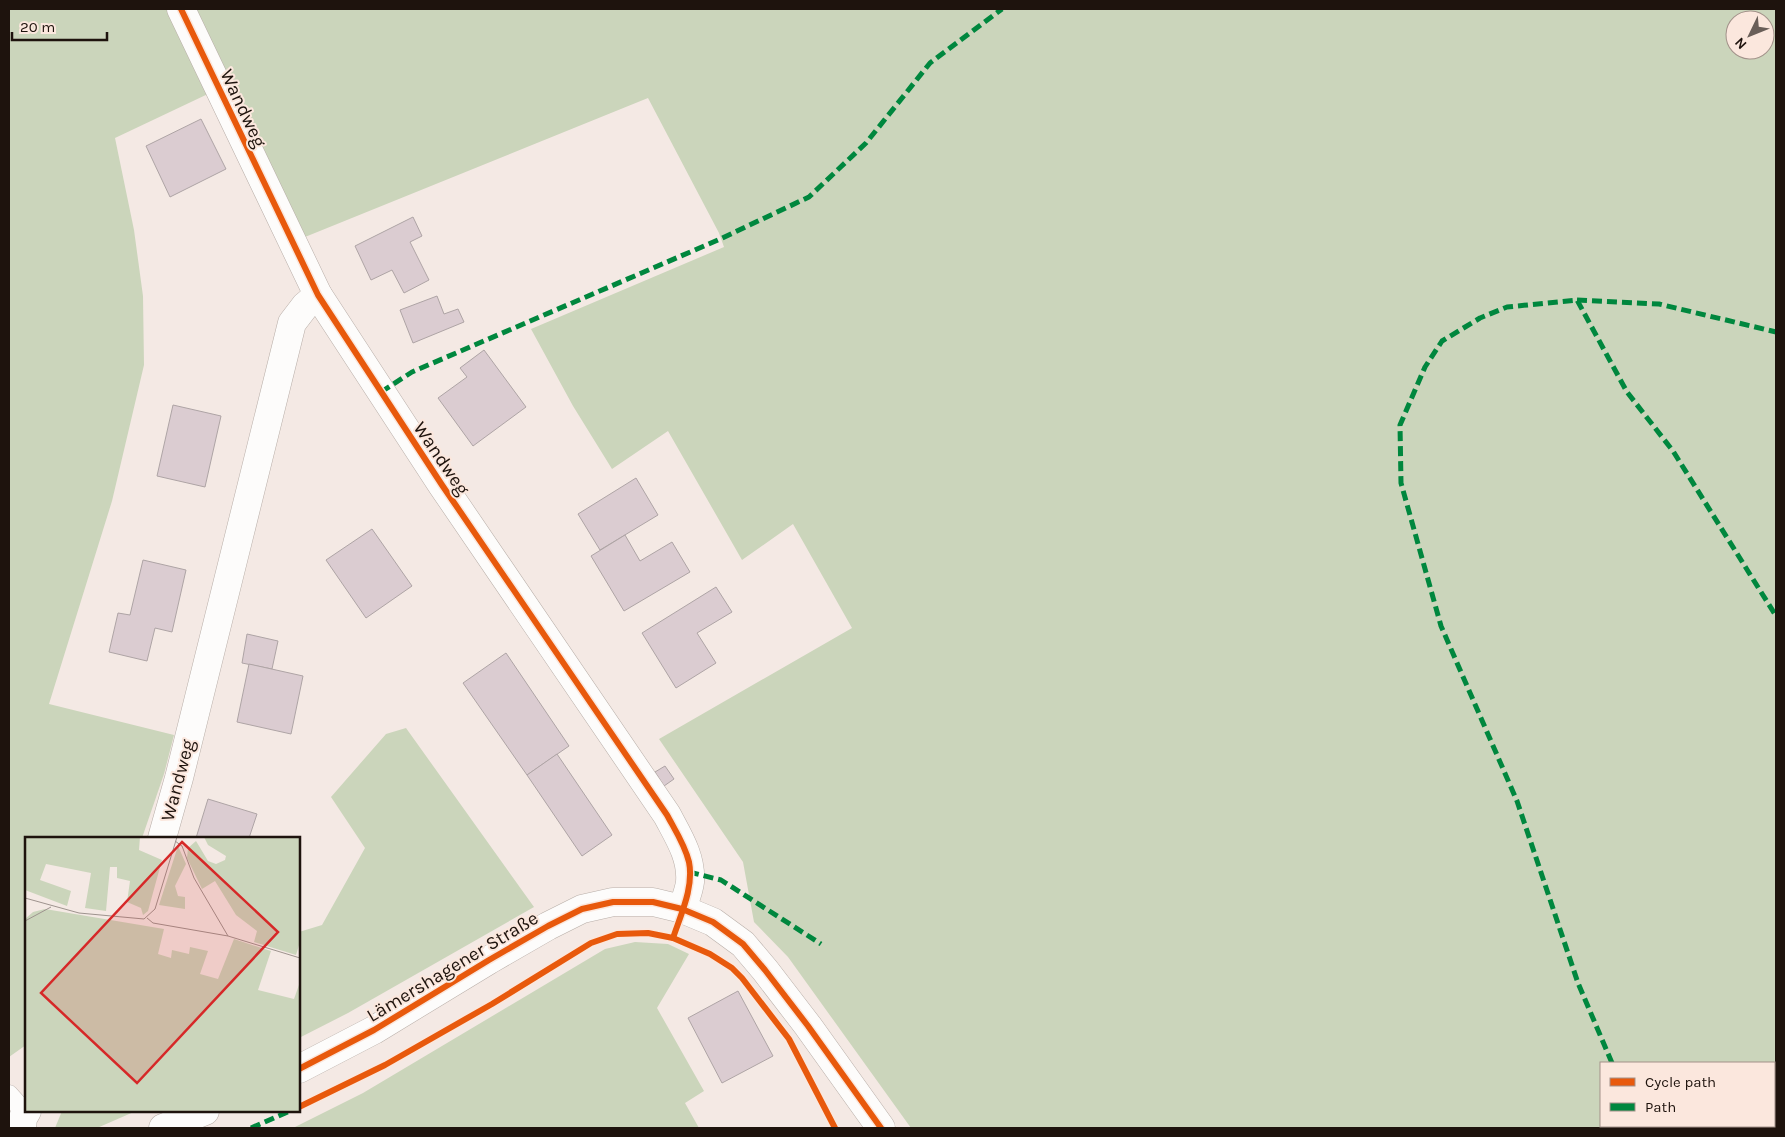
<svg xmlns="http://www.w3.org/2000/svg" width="1785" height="1137" font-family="Karla,sans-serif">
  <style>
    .green { fill: #cbd5bb; fill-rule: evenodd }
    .building { fill: #dbccd1; stroke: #aea4a5 }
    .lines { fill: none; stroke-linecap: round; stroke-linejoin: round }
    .lane-casing { stroke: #b8aea8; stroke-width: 19 }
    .street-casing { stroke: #b8aea8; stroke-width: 29 }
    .secondary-casing { stroke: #b8aea8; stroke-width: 29 }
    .lane { stroke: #fdfcfb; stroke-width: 18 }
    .street { stroke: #fdfcfb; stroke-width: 28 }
    .secondary { stroke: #fdfcfb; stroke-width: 28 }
    .quiet { stroke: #00873e; stroke-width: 5; stroke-dasharray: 10 5; stroke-linecap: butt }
    .cycleway-casing { stroke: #fbe7dd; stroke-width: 9 }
    .cycleway { stroke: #e8590c; stroke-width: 6 }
    .labels { text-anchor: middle; stroke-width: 4; stroke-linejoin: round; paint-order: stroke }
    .street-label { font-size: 19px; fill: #1e130d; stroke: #fbe7dd }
    .inset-road { fill: none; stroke: #9e938e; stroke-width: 1 }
    .view { fill: #d62828; fill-opacity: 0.15; stroke: #d62828; stroke-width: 2.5 }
    .inset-edge { fill: none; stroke: #1e130d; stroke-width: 2.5 }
  </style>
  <rect width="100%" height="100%" fill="#f4e9e4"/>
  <!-- green -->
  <g class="green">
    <polygon points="9,9 170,9 210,93 115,138 134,230 143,296 144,365 112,501 49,704 174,735 164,774 142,838 26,838 26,1045 9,1057"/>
    <path d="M196,9h1580v1119h-865l-123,-171 -34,-35 -11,-60 -84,-123 193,-111 -59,-104 -51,36 -74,-129 -56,38 -39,-63 -42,-77 193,-82 -5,-14 -71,-135 -343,139zM1735,20h30v30h-30zM1601,1063h173v63h-173z"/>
    <polygon points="406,728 534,907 348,1013 299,1038 299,932 322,925 365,848 331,797 386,734"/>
    <polygon points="635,942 668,944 689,954 657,1008 704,1091 685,1103 699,1128 293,1128 363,1093 605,949"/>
    <polygon points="62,1111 136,1111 97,1128 55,1128"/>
  </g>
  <!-- building -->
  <g class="building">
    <polygon points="201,119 226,169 170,197 146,146"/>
    <polygon points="413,217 422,236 410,242 429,280 404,293 392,270 371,280 355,246"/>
    <polygon points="437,296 444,314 458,309 464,322 413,343 400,310"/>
    <polygon points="484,350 526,407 473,446 438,398 467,377 460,368"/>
    <polygon points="173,405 221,416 205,487 157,476"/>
    <polygon points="636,478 658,515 600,550 578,514"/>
    <polygon points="372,529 412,586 366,618 326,560"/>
    <polygon points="625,535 640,561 672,542 690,572 624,611 591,556"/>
    <polygon points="143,560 186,570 172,632 155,628 147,661 109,652 118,613 130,615"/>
    <polygon points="716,587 732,612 697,633 716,663 676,688 642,633"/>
    <polygon points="247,634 278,641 272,669 242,663"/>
    <polygon points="506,653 569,746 527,775 463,683"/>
    <polygon points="249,664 303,676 291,734 237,722"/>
    <polygon points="557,754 612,835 582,856 527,775"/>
    <polygon points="665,766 674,779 664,786 655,772"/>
    <polygon points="208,799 257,814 249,838 196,838"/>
    <polygon points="738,991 773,1056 722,1083 688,1018"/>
  </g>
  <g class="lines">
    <defs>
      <polyline id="lane" points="9,1094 17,1103 23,1118"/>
      <g id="street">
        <path d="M181,9l137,286 124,190 225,330c11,21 25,42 23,67 -1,9 -5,18 -8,27"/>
        <polyline points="162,838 179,778 292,323 305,306 318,295"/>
        <polyline points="22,1128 23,1118 27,1111"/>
      </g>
      <g id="secondary">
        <polyline points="299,1069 374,1030 489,960 548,926 582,909 613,902 653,902 682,909 713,922 743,944 765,970 808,1026 881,1128"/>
        <polyline points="163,1128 205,1111"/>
      </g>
    </defs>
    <!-- lane casing -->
    <use href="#lane" class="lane-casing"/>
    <!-- street casing -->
    <use href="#street" class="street-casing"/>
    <!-- secondary casing -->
    <use href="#secondary" class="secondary-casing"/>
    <!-- lane -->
    <use href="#lane" class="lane"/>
    <!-- street -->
    <use href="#street" class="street"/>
    <!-- secondary -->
    <use href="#secondary" class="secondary"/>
    <!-- quiet -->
    <g class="quiet">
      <polyline points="1577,300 1659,304 1776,332"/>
      <polyline points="381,392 412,372 718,240 809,197 866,143 930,63 1002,9"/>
      <polyline points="689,872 721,880 821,944"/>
      <polyline points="1612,1063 1578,983 1517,801 1441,626 1401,483 1400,425 1425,367 1442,341 1480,318 1507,307 1577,300 1627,392 1673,451 1776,616"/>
      <polyline points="1639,1126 1640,1128"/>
      <polyline points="251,1128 290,1111"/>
    </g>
    <defs>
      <g id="cycleway">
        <path d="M181,9l137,286 124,190 225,330c8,15 18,30 22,47 5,25 -8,52 -16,76"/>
        <polyline points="299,1069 374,1030 489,960 548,926 582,909 613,902 653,902 682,909 713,922 743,944 765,970 808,1026 881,1128"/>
        <polyline points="299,1107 385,1065 492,1004 591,943 617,934 648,933 673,938 710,954 732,968 742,978 789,1039 835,1128"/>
      </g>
    </defs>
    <!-- cycleway casing -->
    <use href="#cycleway" class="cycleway-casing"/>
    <!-- cycleway -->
    <use href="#cycleway" class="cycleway"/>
  </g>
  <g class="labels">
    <!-- street labels -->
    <g class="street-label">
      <text transform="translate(244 108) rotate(65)" y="7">Wandweg</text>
      <text transform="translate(442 458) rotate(56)" y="7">Wandweg</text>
      <text transform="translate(177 780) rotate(-75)" y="7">Wandweg</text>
      <text transform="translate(452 966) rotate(-31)" y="7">Lämershagener Straße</text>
    </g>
  </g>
  <!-- overview -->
  <g transform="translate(25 837)">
    <rect width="275" height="275" fill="#f4e9e4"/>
    <path d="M0,0h115l-1,13 23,10 -14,51 -5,4 -2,-7 -14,-6 3,-21 -13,-3v-11h-7l-4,44 -21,-3 6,-35 -45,-9 -6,16 31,11 -4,15 -42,-16zM179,0h96v105l-4,13 -42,-13 3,-11 -21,-16 -21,-34 -13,8 -15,-31 1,-10 8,-7 12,20 8,3 9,-4 1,-4 -18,-11zM153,9l8,18 -11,22 3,10 7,1v12l-26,-4zM20,72l119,20 -6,25 13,4 1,-8 17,4 1,-7 18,4 -8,23 18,5 16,-40 37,12 -13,39 36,9 6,-17v130h-275v-193l8,-7z" fill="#cbd5bb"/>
    <path class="inset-road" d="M150,4l7,5 12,32 34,58M0,61l54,15 65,6 11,-10 22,-72M122,81l6,5 75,13 72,22M0,84l26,-14"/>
    <path class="view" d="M157,5l96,90 -141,151 -96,-90z"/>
    <rect width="275" height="275" class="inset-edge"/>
  </g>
  <!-- border -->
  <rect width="1785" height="1137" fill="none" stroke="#1e130d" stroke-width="20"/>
  <!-- legend -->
  <rect x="1600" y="1062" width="175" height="65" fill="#fbe7dd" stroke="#a3928a"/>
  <rect x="1610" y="1078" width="25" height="8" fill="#e8590c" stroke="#a3928a"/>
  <text x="1645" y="1087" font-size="15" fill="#1e130d">Cycle path</text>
  <rect x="1610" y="1103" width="25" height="8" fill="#00873e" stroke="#a3928a"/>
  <text x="1645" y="1112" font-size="15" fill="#1e130d">Path</text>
  <!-- north arrow -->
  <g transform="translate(1750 35) rotate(227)"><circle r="24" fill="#fbe7dd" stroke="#a3928a"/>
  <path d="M0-4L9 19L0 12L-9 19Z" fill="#695e58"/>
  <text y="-8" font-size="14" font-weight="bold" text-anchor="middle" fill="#1e130d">N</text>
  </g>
  <!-- scale -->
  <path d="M12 32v8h95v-8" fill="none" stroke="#1e130d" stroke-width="2.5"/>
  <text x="20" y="32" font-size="15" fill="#1e130d" stroke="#fbe7dd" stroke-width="4" paint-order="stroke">20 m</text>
</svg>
